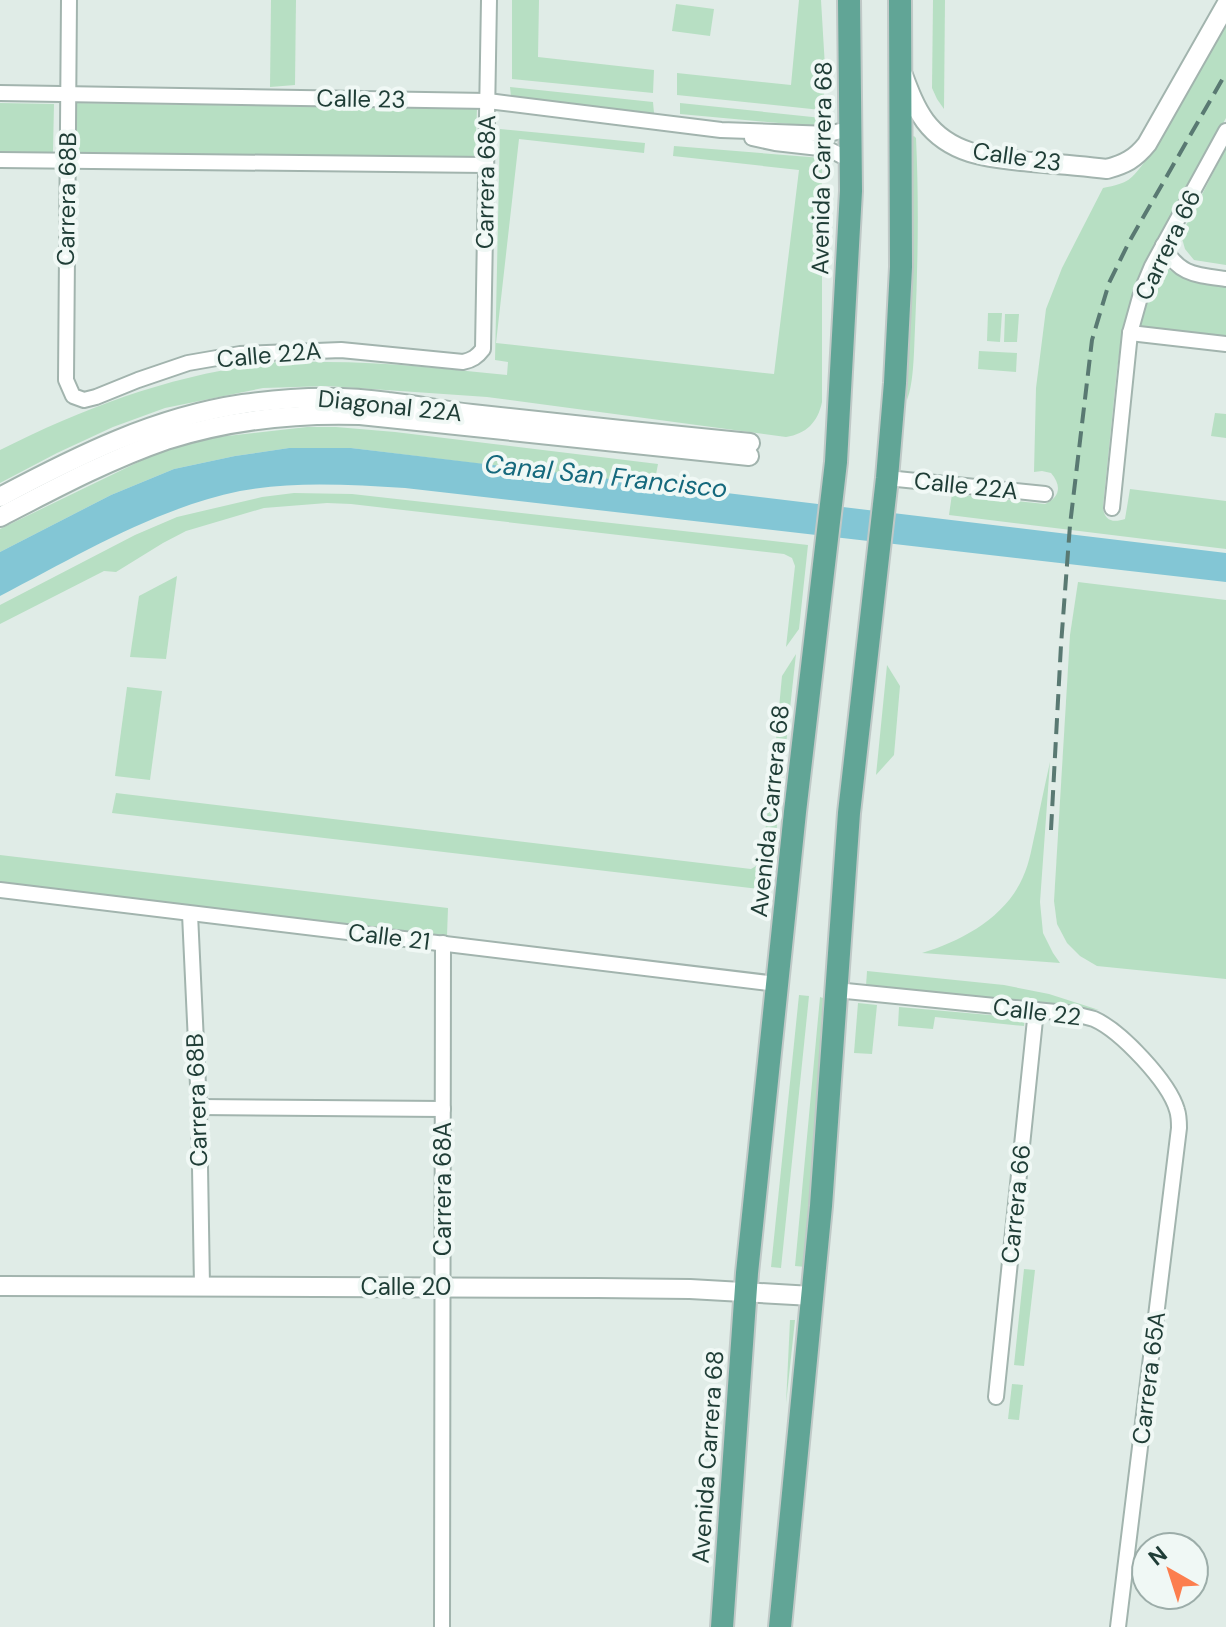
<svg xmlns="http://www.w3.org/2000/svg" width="1226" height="1627" font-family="'DM Sans',sans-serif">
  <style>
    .green { fill: #b7dfc3 }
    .water { fill: #83c6d5 }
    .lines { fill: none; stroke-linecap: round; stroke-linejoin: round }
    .minor-casing { stroke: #a2b4ae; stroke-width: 18 }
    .tertiary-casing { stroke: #a2b4ae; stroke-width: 22 }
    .primary-casing { stroke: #c0c9c7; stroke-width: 26 }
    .minor { stroke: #fff; stroke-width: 14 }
    .tertiary { stroke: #fff; stroke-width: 18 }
    .primary { stroke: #61a596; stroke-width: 22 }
    .rail { stroke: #597972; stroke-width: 4; stroke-dasharray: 16 8; stroke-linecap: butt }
    .labels { text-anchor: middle; stroke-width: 8; stroke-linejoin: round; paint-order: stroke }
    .street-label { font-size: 24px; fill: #1f3d36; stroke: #f0f8f5 }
    .water-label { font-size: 26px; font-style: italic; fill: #15697d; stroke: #f0f8f5 }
  </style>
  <rect width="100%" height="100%" fill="#e0ece7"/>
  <!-- green -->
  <g class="green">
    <polygon points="271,0 296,0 295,85 270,87"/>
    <polygon points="512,0 539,0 538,57 654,70 653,93 512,79"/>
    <polygon points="799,0 821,0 826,84 821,110 677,95 677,73 791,85"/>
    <polygon points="933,0 945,0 944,109 937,99 932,88"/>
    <polygon points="676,4 714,9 710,36 672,31"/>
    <path d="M1226,24v94l-80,144 -23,67 -6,41 -14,137c1,14 10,16 22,12l5,-30 96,12v48l-277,-34 3,-21 93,10c15,-7 17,-18 6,-31l-9,-2 -8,1 2,-84 10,-79 16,-41 41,-80c26,-5 28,-8 43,-28z"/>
    <polygon points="510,87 653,102 654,113 511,97"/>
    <polygon points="0,103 54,104 53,152 0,152"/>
    <polygon points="76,103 477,109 475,158 77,154"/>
    <polygon points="680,103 822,118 823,127 680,114"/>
    <path d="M500,129l145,14 -1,10 -125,-14 -23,204 278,31 25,-204 -126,-14 1,-10 148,12v244c-4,20 -16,32 -36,35l-299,-40 -159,-11 -65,2 -98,20 -52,19 -56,26 -57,30v-33c89,-45 177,-77 277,-88 16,-1 32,0 48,0 63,0 121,7 182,13l1,-13 -13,-2z"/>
    <path d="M914,136l2,2c3,63 2,127 -1,190 -1,21 -1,55 -8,72l5,-263z"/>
    <polygon points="1226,148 1226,265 1194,260 1185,249 1181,235"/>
    <path d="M1164,265c18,17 39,18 62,21v50l-87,-10 19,-57z"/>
    <polygon points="988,313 1002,313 1000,342 987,341"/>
    <polygon points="1005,314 1019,314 1017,342 1004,342"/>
    <polygon points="979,351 1017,353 1016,372 978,369"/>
    <polygon points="1215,413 1226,414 1226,438 1211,436"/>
    <polygon points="307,427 336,427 395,432 658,464 654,485 351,448 289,448 235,456 174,469 111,495 0,552 0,529 159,452 188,443 218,437"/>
    <polygon points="294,493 352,494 808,545 799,629 786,647 795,566 792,558 784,554 351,504 327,503 264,508 186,531 163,543 116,572 104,571 0,624 0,605 135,535 177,517 262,497"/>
    <polygon points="177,576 166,659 130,657 139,596"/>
    <polygon points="1078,582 1226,600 1226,979 1097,966 1080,956 1067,943 1057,924 1054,901 1070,635"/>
    <polygon points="796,654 780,799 772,782 782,676"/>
    <polygon points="887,665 900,686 894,755 876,775"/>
    <polygon points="127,687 162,691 150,780 115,776"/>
    <path d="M1050,762l-10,140 3,31 10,20 7,10 -138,-10c40,-12 84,-36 101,-76 7,-15 9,-32 13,-48 4,-22 9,-44 14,-67z"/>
    <polygon points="116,793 751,869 761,863 768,809 777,825 772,881 766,886 759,889 112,813"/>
    <polygon points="0,855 448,908 447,936 0,882"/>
    <polygon points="867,971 1004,985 1049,994 1099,1010 866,986"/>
    <polygon points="799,995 809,996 781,1268 771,1267"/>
    <polygon points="820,997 823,998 806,1267 795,1266"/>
    <polygon points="858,1003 877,1005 872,1054 854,1053"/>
    <polygon points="899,1007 1025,1018 1024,1026 935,1017 933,1029 898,1026"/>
    <polygon points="1024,1269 1035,1270 1024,1366 1014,1365"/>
    <polygon points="790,1320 795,1320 786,1404"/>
    <polygon points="1012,1384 1023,1385 1019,1420 1008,1419"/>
  </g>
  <!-- water -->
  <path class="water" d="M289,448h62l875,105v29l-821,-94c-55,-3 -110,-7 -165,3 -86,18 -163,65 -240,105v-44l111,-57 63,-26 61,-13z"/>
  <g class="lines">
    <defs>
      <g id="minor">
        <path d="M69,0l-3,380 7,16 11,4 12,-3 42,-17 50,-17 52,-9 101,-4 122,12c9,-2 14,-5 20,-13l6,-349"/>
        <polyline points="0,93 488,101 721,130 829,134 844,130 850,123"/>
        <polyline points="752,138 775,143 828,149 850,160"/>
        <polyline points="0,160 486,165"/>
        <path d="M1163,245c15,30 33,30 63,34"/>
        <polyline points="1130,333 1226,344"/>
        <polyline points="887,478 1045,494"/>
        <polyline points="1112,508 1130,333 1142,290 1152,266 1226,131"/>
        <polyline points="0,890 777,984"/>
        <polyline points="190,914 199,1107 202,1286"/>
        <path d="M836,990l240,24c5,2 12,3 18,5 27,12 75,63 83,91 2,6 2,13 2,18l-61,499"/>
        <polyline points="199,1107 443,1109"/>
        <polyline points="996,1397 1036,1010"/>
        <polyline points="442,1627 443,943"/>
      </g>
      <g id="tertiary">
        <path d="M903,75c6,16 12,32 22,46 26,35 67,37 107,41 25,2 50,4 75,7 18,-5 28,-10 40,-25l79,-139"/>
        <path d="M0,497c77,-41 155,-80 243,-93 48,-7 97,-9 145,-2 28,3 56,9 84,12 93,10 185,20 278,29"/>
        <path d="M0,517c54,-28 108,-57 166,-77 63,-20 128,-27 194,-25l389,41"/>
        <polyline points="0,1286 597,1288 690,1289 812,1296"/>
      </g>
      <g id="primary">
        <polyline points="722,1627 747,1273 795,812 836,462 851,191 849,0"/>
        <polyline points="780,1627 821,1206 849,813 887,478 895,383 901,267 900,0"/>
      </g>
    </defs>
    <!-- minor casing -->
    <use href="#minor" class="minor-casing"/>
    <!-- tertiary casing -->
    <use href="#tertiary" class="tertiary-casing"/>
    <!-- primary casing -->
    <use href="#primary" class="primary-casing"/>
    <!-- minor -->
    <use href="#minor" class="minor"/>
    <!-- tertiary -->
    <use href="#tertiary" class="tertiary"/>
    <!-- primary -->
    <use href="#primary" class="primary"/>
    <!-- rail -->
    <polyline class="rail" points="1051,830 1061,645 1070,525 1092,340 1109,283 1129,242 1226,73"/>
  </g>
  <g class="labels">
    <!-- street labels -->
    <g class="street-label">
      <text transform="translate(361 99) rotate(1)" y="8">Calle 23</text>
      <text transform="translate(1017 157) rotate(8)" y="8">Calle 23</text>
      <text transform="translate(822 168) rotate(-89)" y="8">Avenida Carrera 68</text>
      <text transform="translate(486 182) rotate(-89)" y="8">Carrera 68A</text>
      <text transform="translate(67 199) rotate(-89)" y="8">Carrera 68B</text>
      <text transform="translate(1168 245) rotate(-64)" y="8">Carrera 66</text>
      <text transform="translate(269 355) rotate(-5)" y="8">Calle 22A</text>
      <text transform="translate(390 406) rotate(6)" y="8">Diagonal 22A</text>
      <text transform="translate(966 486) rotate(6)" y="8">Calle 22A</text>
      <text transform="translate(770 811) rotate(-84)" y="8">Avenida Carrera 68</text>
      <text transform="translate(389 937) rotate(7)" y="8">Calle 21</text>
      <text transform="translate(1037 1012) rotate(7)" y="8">Calle 22</text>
      <text transform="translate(197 1100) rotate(-92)" y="8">Carrera 68B</text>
      <text transform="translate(443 1189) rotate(-90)" y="8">Carrera 68A</text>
      <text transform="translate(1016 1204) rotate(-84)" y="8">Carrera 66</text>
      <text x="406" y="1295">Calle 20</text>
      <text transform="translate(1149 1378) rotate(-83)" y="8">Carrera 65A</text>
      <text transform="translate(708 1457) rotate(-86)" y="8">Avenida Carrera 68</text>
    </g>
    <!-- water labels -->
    <g class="water-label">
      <text transform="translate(606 476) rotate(6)" y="9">Canal San Francisco</text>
    </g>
  </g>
  <!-- north arrow -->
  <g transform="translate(1170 1571) rotate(321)"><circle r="38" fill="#f0f8f5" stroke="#9cada9" stroke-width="2"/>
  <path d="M0-6L14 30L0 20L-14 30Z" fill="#fc7e4e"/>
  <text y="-12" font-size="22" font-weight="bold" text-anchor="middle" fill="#1f3d36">N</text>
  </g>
</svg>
